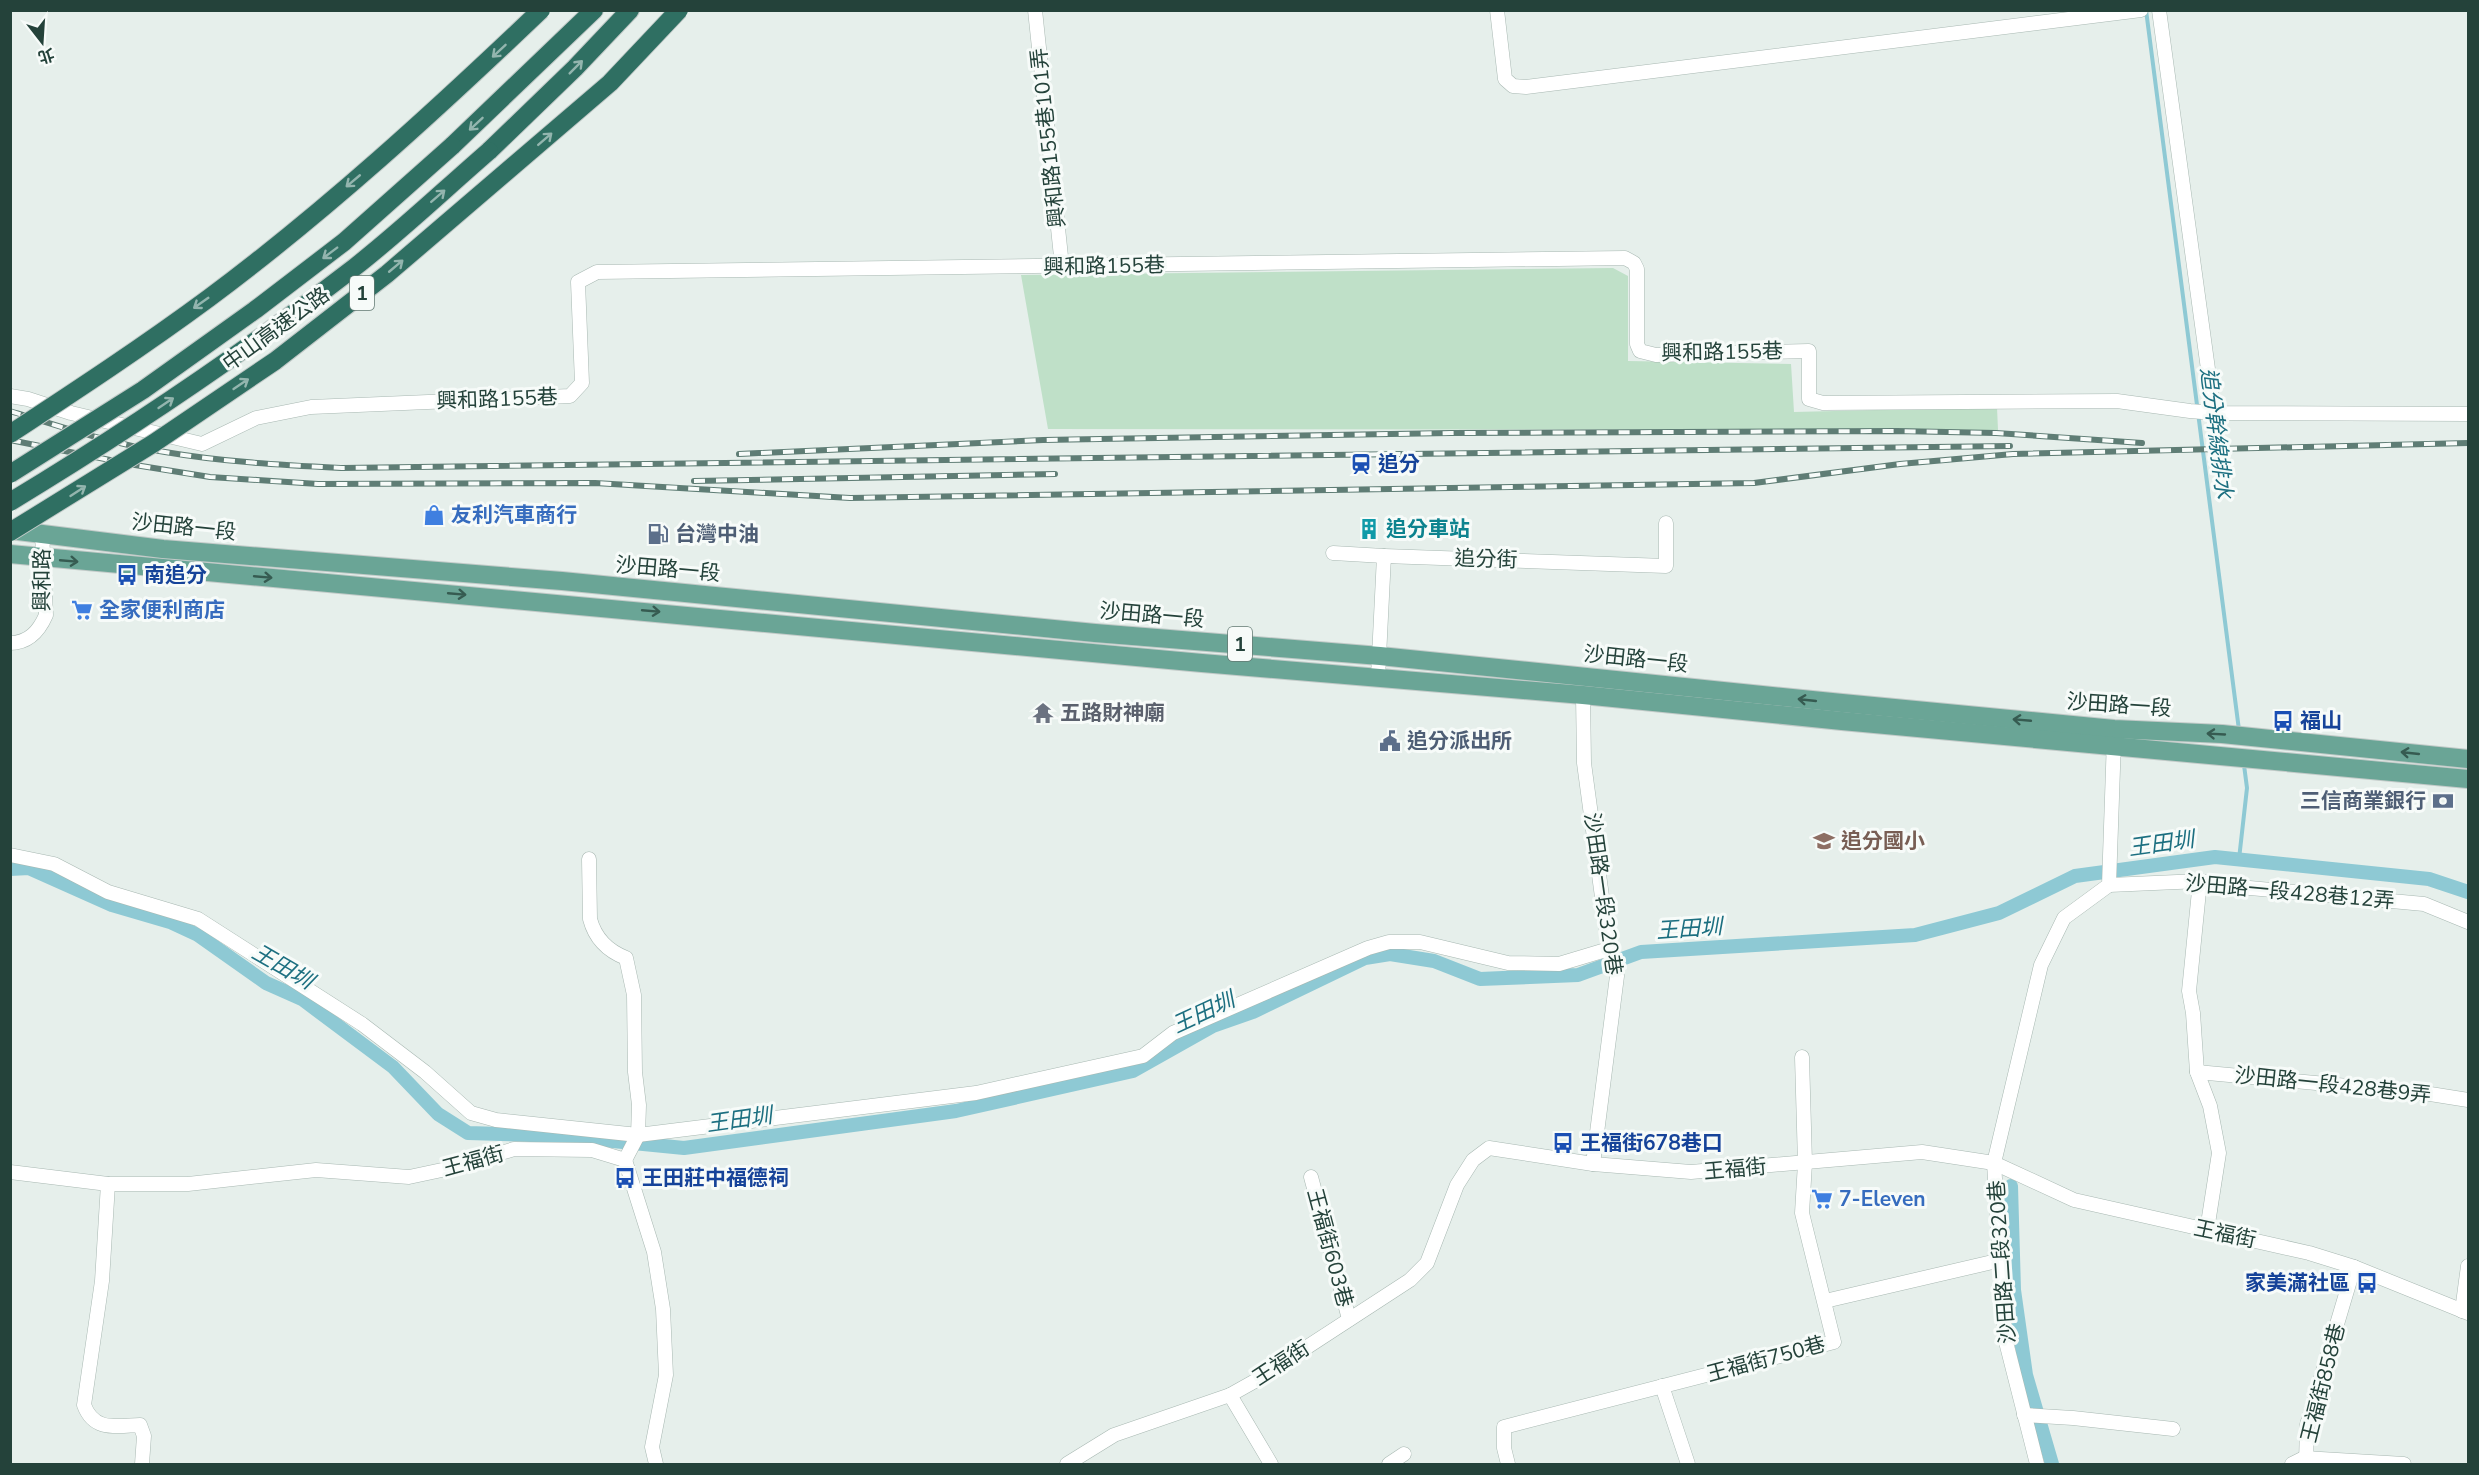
<svg xmlns="http://www.w3.org/2000/svg" width="2479" height="1475" font-family="'Nunito Sans','Noto Sans TC',sans-serif">
  <style>
    .green { fill: #bfe0c8 }
    .lines { fill: none; stroke-linecap: round; stroke-linejoin: round }
    .stream { stroke: #8ec9d4; stroke-width: 4 }
    .canal { stroke: #8ec9d4; stroke-width: 14 }
    .minor-casing { stroke: #a8b8b2; stroke-width: 15 }
    .primary-casing { stroke: #c2cac8; stroke-width: 20 }
    .motorway-casing { stroke: #c2cac8; stroke-width: 20 }
    .minor { stroke: #fff; stroke-width: 14 }
    .primary { stroke: #6aa596; stroke-width: 18 }
    .motorway { stroke: #2f6f62; stroke-width: 18 }
    .rail-casing { stroke: #5f7d75; stroke-width: 6 }
    .rail { stroke: #f7fbf9; stroke-width: 4; stroke-dasharray: 11; stroke-linecap: butt }
    .motorway-bridge-casing { stroke: #c2cac8; stroke-width: 20; stroke-linecap: butt }
    .motorway-bridge { stroke: #2f6f62; stroke-width: 18 }
    .oneway { stroke: #93b5ae }
    .oneway2 { stroke: #365b51 }
    .labels { text-anchor: middle; stroke-width: 6; stroke-linejoin: round; paint-order: stroke }
    .shield { fill: #f7fbf9; stroke: #637a73; stroke-width: 1.5 }
    .shield-label { font-size: 20px; font-weight: bold; fill: #24423a }
    .street-label { font-size: 21px; fill: #24423a; stroke: #f7fbf9 }
    .transit-label { font-size: 21px; font-weight: bold; fill: #164399; stroke: #f7fbf9; text-anchor: start }
    .shop-label { font-size: 21px; font-weight: bold; fill: #366cbe; stroke: #f7fbf9; text-anchor: start }
    .culture-label { font-size: 21px; font-weight: bold; fill: #0d838f; stroke: #f7fbf9; text-anchor: start }
    .service-label { font-size: 21px; font-weight: bold; fill: #4e5e75; stroke: #f7fbf9; text-anchor: start }
    .worship-label { font-size: 21px; font-weight: bold; fill: #5b616d; stroke: #f7fbf9; text-anchor: start }
    .education-label { font-size: 21px; font-weight: bold; fill: #785e54; stroke: #f7fbf9; text-anchor: start }
    .water-label { font-size: 22px; font-style: italic; fill: #1c6f80; stroke: #f7fbf9 }
  </style>
  <rect width="100%" height="100%" fill="#e6efeb"/>
  <!-- green -->
  <polygon class="green" points="1613,268 1628,276 1628,361 1791,364 1794,412 1997,407 1998,430 1048,429 1021,275"/>
  <g class="lines">
    <!-- stream -->
    <g class="stream">
      <polyline points="2146,10 2239,730"/>
      <polyline points="2239,859 2247,788 2244,765"/>
    </g>
    <!-- canal -->
    <g class="canal">
      <polyline points="10,869 29,868 112,905 170,922 198,935 266,983 302,999 393,1067 438,1114 468,1133 562,1136 684,1148 956,1111 1133,1071 1213,1026 1253,1012 1365,958 1390,954 1434,961 1480,979 1578,975 1641,952 1915,935 1999,913 2075,876 2215,857 2429,879 2468,892"/>
      <polyline points="2011,1186 2014,1290 2026,1375 2052,1464"/>
    </g>
    <defs>
      <g id="minor">
        <polyline points="1035,10 1062,266"/>
        <polyline points="1497,10 1505,79 1513,86 1526,87 2141,10"/>
        <polyline points="2159,10 2214,413"/>
        <polyline points="10,396 28,399 71,413 202,444 256,418 311,407 570,396 582,383 578,282 597,272 1625,258 1634,263 1637,269 1637,344 1640,351 1656,355 1809,351 1809,399 1823,403 2117,401 2190,411 2214,413 2468,414"/>
        <polyline points="1333,553 1384,556"/>
        <path d="M10,643c19,0 29,-12 36,-28l-4,-82"/>
        <polyline points="1378,677 1384,556 1666,566 1666,523"/>
        <polyline points="1583,695 1584,763 1609,949 1617,976 1593,1164"/>
        <polyline points="10,855 54,864 108,892 198,919 362,1024 425,1072 471,1113 496,1120 638,1135 976,1093 1143,1056 1173,1033 1368,948 1389,942 1420,942 1508,963 1559,964 1609,949"/>
        <path d="M589,859l1,60c5,19 18,32 36,39l8,37 1,77 4,33 -1,30 -13,25"/>
        <polyline points="2200,881 2189,991 2193,1013 2197,1072 2210,1106 2219,1153 2207,1230"/>
        <polyline points="2109,885 2200,881 2228,886 2424,904 2468,922"/>
        <polyline points="2197,1072 2424,1093 2468,1100"/>
        <polyline points="625,1160 654,1252 663,1309 666,1375 652,1447 656,1464"/>
        <polyline points="10,1172 108,1184 188,1184 316,1170 409,1177 456,1167 514,1149 592,1150 625,1160"/>
        <polyline points="1311,1177 1349,1319"/>
        <path d="M108,1184l-6,97 -18,124c10,27 32,21 56,20l4,11 -2,28"/>
        <polyline points="1825,1301 2001,1260"/>
        <polyline points="2462,1311 2468,1266"/>
        <polyline points="1662,1386 1688,1464"/>
        <polyline points="1230,1395 1271,1464"/>
        <polyline points="2024,1415 2073,1418 2173,1429"/>
        <polyline points="1067,1464 1114,1435 1230,1395 1255,1381 1410,1280 1427,1263 1457,1185 1473,1160 1489,1148 1593,1164 1691,1172 1922,1152 1994,1163 2074,1200 2309,1253 2354,1267 2468,1313"/>
        <polyline points="1389,1464 1404,1454"/>
        <polyline points="1508,1464 1504,1448 1504,1427 1834,1342 1802,1213 1805,1163 1802,1057"/>
        <polyline points="2037,1464 2005,1338 1994,1163 2041,965 2064,918 2109,885 2114,739"/>
        <polyline points="2292,1464 2304,1458 2404,1464"/>
        <polyline points="2306,1464 2307,1425 2354,1267"/>
      </g>
      <g id="primary">
        <polyline points="10,530 163,549 562,581 1095,633 1380,656 1842,703 2114,729 2222,734 2468,759"/>
        <polyline points="10,554 1202,663 1583,695 1842,721 2468,779"/>
      </g>
      <g id="motorway">
        <polyline points="452,146 594,10"/>
        <polyline points="489,151 575,68 630,10"/>
      </g>
    </defs>
    <!-- minor casing -->
    <use href="#minor" class="minor-casing"/>
    <!-- primary casing -->
    <use href="#primary" class="primary-casing"/>
    <!-- motorway casing -->
    <use href="#motorway" class="motorway-casing"/>
    <!-- minor -->
    <use href="#minor" class="minor"/>
    <!-- primary -->
    <use href="#primary" class="primary"/>
    <!-- motorway -->
    <use href="#motorway" class="motorway"/>
    <defs>
      <g id="rail">
        <path d="M10,411c51,16 103,33 155,41 58,10 118,13 177,16l1668,-22"/>
        <polyline points="10,440 135,465 210,477 318,484 595,483 850,498 1754,483 1900,464 2013,454 2468,443"/>
        <polyline points="739,454 1043,440 1451,433 1897,431 1996,433 2142,443"/>
        <polyline points="694,481 1055,474"/>
      </g>
    </defs>
    <!-- rail casing -->
    <use href="#rail" class="rail-casing"/>
    <!-- rail -->
    <use href="#rail" class="rail"/>
    <defs>
      <g id="motorway-bridge">
        <path d="M10,434c67,-44 134,-88 199,-136 117,-87 226,-187 332,-288"/>
        <polyline points="10,474 143,390 255,310 344,242 452,146"/>
        <path d="M10,502c119,-72 235,-150 345,-235 46,-36 89,-77 134,-116"/>
        <polyline points="10,532 154,443 275,361 387,274 610,83 679,10"/>
      </g>
    </defs>
    <!-- motorway-bridge casing -->
    <use href="#motorway-bridge" class="motorway-bridge-casing"/>
    <!-- motorway-bridge -->
    <use href="#motorway-bridge" class="motorway-bridge"/>
  </g>
  <!-- one-way arrows -->
  <defs><path id="oneway-shaft" d="M-6 0H5M1.5-3L5.5 0L1.5 3" fill="none" stroke-width="1.6" stroke-linecap="round" stroke-linejoin="round" transform="scale(1.5)"/></defs>
  <g class="oneway">
    <use href="#oneway-shaft" transform="translate(499 51) rotate(137)"/>
    <use href="#oneway-shaft" transform="translate(576 67) rotate(-45)"/>
    <use href="#oneway-shaft" transform="translate(476 124) rotate(137)"/>
    <use href="#oneway-shaft" transform="translate(545 139) rotate(-41)"/>
    <use href="#oneway-shaft" transform="translate(353 181) rotate(140)"/>
    <use href="#oneway-shaft" transform="translate(438 196) rotate(-41)"/>
    <use href="#oneway-shaft" transform="translate(330 253) rotate(143)"/>
    <use href="#oneway-shaft" transform="translate(396 266) rotate(-40)"/>
    <use href="#oneway-shaft" transform="translate(201 303) rotate(145)"/>
    <use href="#oneway-shaft" transform="translate(241 384) rotate(-34)"/>
    <use href="#oneway-shaft" transform="translate(166 403) rotate(-34)"/>
    <use href="#oneway-shaft" transform="translate(78 491) rotate(-33)"/>
  </g>
  <g class="oneway2">
    <use href="#oneway-shaft" transform="translate(69 561) rotate(5)"/>
    <use href="#oneway-shaft" transform="translate(263 577) rotate(5)"/>
    <use href="#oneway-shaft" transform="translate(457 594) rotate(5)"/>
    <use href="#oneway-shaft" transform="translate(651 611) rotate(5)"/>
    <use href="#oneway-shaft" transform="translate(1807 700) rotate(-174)"/>
    <use href="#oneway-shaft" transform="translate(2022 720) rotate(-175)"/>
    <use href="#oneway-shaft" transform="translate(2216 734) rotate(-177)"/>
    <use href="#oneway-shaft" transform="translate(2410 753) rotate(-174)"/>
  </g>
  <!-- icons -->
  <defs>
    <symbol id="station-bare" viewBox="-9 -9 18 18"><path d="M-3-6H3Q5-6 5-4V2Q5 4 3 4L4.5 6H3L1.5 4h-3L-3 6H-4.5L-3 4Q-5 4-5 2V-4Q-5-6-3-6ZM-3.5-4v3h7v-3ZM-3.5 1v1.5H-2V1ZM2 1v1.5H3.5V1Z" fill="#1a4fb4" stroke="#f7fbf9" stroke-width="2.5" paint-order="stroke"/></symbol>
    <symbol id="shop-bare" viewBox="-9 -9 18 18"><path d="M-5-2.5h2.3a2.7 3.5 0 0 1 5.4 0H5L5.5 6h-11ZM-1.5-2.5h3a1.5 2.3 0 0 0-3 0Z" fill="#3f7fe0" stroke="#f7fbf9" stroke-width="2.5" paint-order="stroke"/></symbol>
    <symbol id="building-bare" viewBox="-9 -9 18 18"><path d="M-4-6H4V6H1V3H-1V6H-4ZM-2.5-4.3h1.7v1.8h-1.7ZM.8-4.3h1.7v1.8H.8ZM-2.5-1h1.7V.8h-1.7ZM.8-1h1.7V.8H.8Z" fill="#0f9aa8" stroke="#f7fbf9" stroke-width="2.5" paint-order="stroke"/></symbol>
    <symbol id="fuel-bare" viewBox="-9 -9 18 18"><path d="M-5.5-6h7V0h2V4h1.3V-2.5L3-4.5l.8-.8L6-3V5H2.5V1h-1V6h-7ZM-4.2-4.7v3.2H.2V-4.7Z" fill="#5c6f8a" stroke="#f7fbf9" stroke-width="2.5" paint-order="stroke"/></symbol>
    <symbol id="bus-bare" viewBox="-9 -9 18 18"><path d="M-5-6H5V4H4V6H2V4H-2V6H-4V4H-5ZM-3.5-4V0h7V-4ZM-3.5 1.2v1.5H-2V1.2ZM2 1.2v1.5H3.5V1.2Z" fill="#1a4fb4" stroke="#f7fbf9" stroke-width="2.5" paint-order="stroke"/></symbol>
    <symbol id="supermarket-bare" viewBox="-9 -9 18 18"><path d="M-6-5.5h2.5l.6 2H6L4.5 2H-2.5L-4.4-4H-6ZM-1.5 3.2a1.3 1.3 0 1 0 .1 0ZM3 3.2a1.3 1.3 0 1 0 .1 0Z" fill="#3f7fe0" stroke="#f7fbf9" stroke-width="2.5" paint-order="stroke"/></symbol>
    <symbol id="temple-bare" viewBox="-9 -9 18 18"><path d="M0-6L5-2H3V0L6.5 2.5H4V6H1.5V3h-3V6H-4V2.5H-6.5L-3 0V-2H-5Z" fill="#6b7280" stroke="#f7fbf9" stroke-width="2.5" paint-order="stroke"/></symbol>
    <symbol id="civic-bare" viewBox="-9 -9 18 18"><path d="M-.6-6.5H3V-4.5H.6V-3L4-1V1h2V6H-6V1h2V-1L-.6-3ZM-1.2 2.5V6h2.4V2.5Z" fill="#5c6f8a" stroke="#f7fbf9" stroke-width="2.5" paint-order="stroke"/></symbol>
    <symbol id="bank-bare" viewBox="-9 -9 18 18"><path d="M-6-4H6V4H-6ZM0-2.3a2.3 2.3 0 1 0 0 4.6a2.3 2.3 0 1 0 0-4.6Z" fill="#5c6f8a" stroke="#f7fbf9" stroke-width="2.5" paint-order="stroke"/></symbol>
    <symbol id="school-bare" viewBox="-9 -9 18 18"><path d="M0-5L7-2L0 1L-7-2ZM-4 1L0 2.5L4 1V4Q0 6-4 4Z" fill="#8d6e63" stroke="#f7fbf9" stroke-width="2.5" paint-order="stroke"/></symbol>
  </defs>
  <g fill-rule="evenodd">
    <use href="#station-bare" x="1346" y="449" width="30" height="30"/>
    <use href="#shop-bare" x="419" y="500" width="30" height="30"/>
    <use href="#building-bare" x="1354" y="514" width="30" height="30"/>
    <use href="#fuel-bare" x="643" y="519" width="30" height="30"/>
    <use href="#bus-bare" x="112" y="560" width="30" height="30"/>
    <use href="#supermarket-bare" x="67" y="595" width="30" height="30"/>
    <use href="#temple-bare" x="1028" y="698" width="30" height="30"/>
    <use href="#bus-bare" x="2268" y="706" width="30" height="30"/>
    <use href="#civic-bare" x="1375" y="726" width="30" height="30"/>
    <use href="#bank-bare" x="2428" y="786" width="30" height="30"/>
    <use href="#school-bare" x="1809" y="826" width="30" height="30"/>
    <use href="#bus-bare" x="1548" y="1128" width="30" height="30"/>
    <use href="#bus-bare" x="610" y="1163" width="30" height="30"/>
    <use href="#supermarket-bare" x="1807" y="1184" width="30" height="30"/>
    <use href="#bus-bare" x="2352" y="1268" width="30" height="30"/>
  </g>
  <g class="labels">
    <!-- shield labels -->
    <g class="shield">
      <rect x="350" y="276" width="24" height="34" rx="4.5"/>
      <rect x="1228" y="627" width="24" height="34" rx="4.5"/>
    </g>
    <g class="shield-label">
      <text x="362" y="300">1</text>
      <text x="1240" y="651">1</text>
    </g>
    <!-- street labels -->
    <g class="street-label">
      <text transform="translate(1048 138) rotate(-96)" y="7">興和路155巷101弄</text>
      <text transform="translate(1104 266) rotate(-1)" y="7">興和路155巷</text>
      <text transform="translate(276 329) rotate(-36)" y="7">中山高速公路</text>
      <text transform="translate(1722 352) rotate(-1)" y="7">興和路155巷</text>
      <text transform="translate(497 399) rotate(-2)" y="7">興和路155巷</text>
      <text transform="translate(184 527) rotate(6)" y="7">沙田路一段</text>
      <text transform="translate(1486 559) rotate(2)" y="7">追分街</text>
      <text transform="translate(668 569) rotate(5)" y="7">沙田路一段</text>
      <text transform="translate(42 580) rotate(-90)" y="7">興和路</text>
      <text transform="translate(1152 615) rotate(5)" y="7">沙田路一段</text>
      <text transform="translate(1636 659) rotate(6)" y="7">沙田路一段</text>
      <text transform="translate(2119 705) rotate(4)" y="7">沙田路一段</text>
      <text transform="translate(2290 892) rotate(5)" y="7">沙田路一段428巷12弄</text>
      <text transform="translate(1603 894) rotate(82)" y="7">沙田路一段320巷</text>
      <text transform="translate(2333 1085) rotate(6)" y="7">沙田路一段428巷9弄</text>
      <text transform="translate(473 1161) rotate(-15)" y="7">王福街</text>
      <text transform="translate(1735 1169) rotate(-5)" y="7">王福街</text>
      <text transform="translate(2225 1234) rotate(12)" y="7">王福街</text>
      <text transform="translate(1330 1248) rotate(75)" y="7">王福街603巷</text>
      <text transform="translate(2002 1262) rotate(-94)" y="7">沙田路二段320巷</text>
      <text transform="translate(1766 1359) rotate(-15)" y="7">王福街750巷</text>
      <text transform="translate(1281 1363) rotate(-33)" y="7">王福街</text>
      <text transform="translate(2323 1383) rotate(-76)" y="7">王福街858巷</text>
    </g>
    <!-- transit labels -->
    <g class="transit-label">
      <text x="1378" y="471">追分</text>
      <text x="144" y="582">南追分</text>
      <text x="2300" y="728">福山</text>
      <text x="1580" y="1150">王福街678巷口</text>
      <text x="642" y="1185">王田莊中福德祠</text>
      <text x="2350" y="1290" text-anchor="end">家美滿社區</text>
    </g>
    <!-- shop labels -->
    <g class="shop-label">
      <text x="451" y="522">友利汽車商行</text>
      <text x="99" y="617">全家便利商店</text>
      <text x="1839" y="1206">7-Eleven</text>
    </g>
    <!-- culture labels -->
    <g class="culture-label">
      <text x="1386" y="536">追分車站</text>
    </g>
    <!-- service labels -->
    <g class="service-label">
      <text x="675" y="541">台灣中油</text>
      <text x="1407" y="748">追分派出所</text>
      <text x="2426" y="808" text-anchor="end">三信商業銀行</text>
    </g>
    <!-- worship labels -->
    <g class="worship-label">
      <text x="1060" y="720">五路財神廟</text>
    </g>
    <!-- education labels -->
    <g class="education-label">
      <text x="1841" y="848">追分國小</text>
    </g>
    <!-- water labels -->
    <g class="water-label">
      <text transform="translate(2217 433) rotate(83)" y="8">追分幹線排水</text>
      <text transform="translate(2161 843) rotate(-8)" y="8">王田圳</text>
      <text transform="translate(1689 928) rotate(-4)" y="8">王田圳</text>
      <text transform="translate(283 966) rotate(30)" y="8">王田圳</text>
      <text transform="translate(1203 1012) rotate(-25)" y="8">王田圳</text>
      <text transform="translate(739 1119) rotate(-8)" y="8">王田圳</text>
    </g>
  </g>
  <!-- border -->
  <rect width="2479" height="1475" fill="none" stroke="#24423a" stroke-width="24"/>
  <!-- north arrow -->
  <g transform="translate(42 42) rotate(163)" stroke="#f7fbf9" stroke-width="4.5" paint-order="stroke">
  <path d="M0-4.5L10 22L0 15L-10 22Z" fill="#24423a"/>
  <text y="-9" font-size="16" font-weight="bold" text-anchor="middle" fill="#24423a">北</text>
  </g>
</svg>
